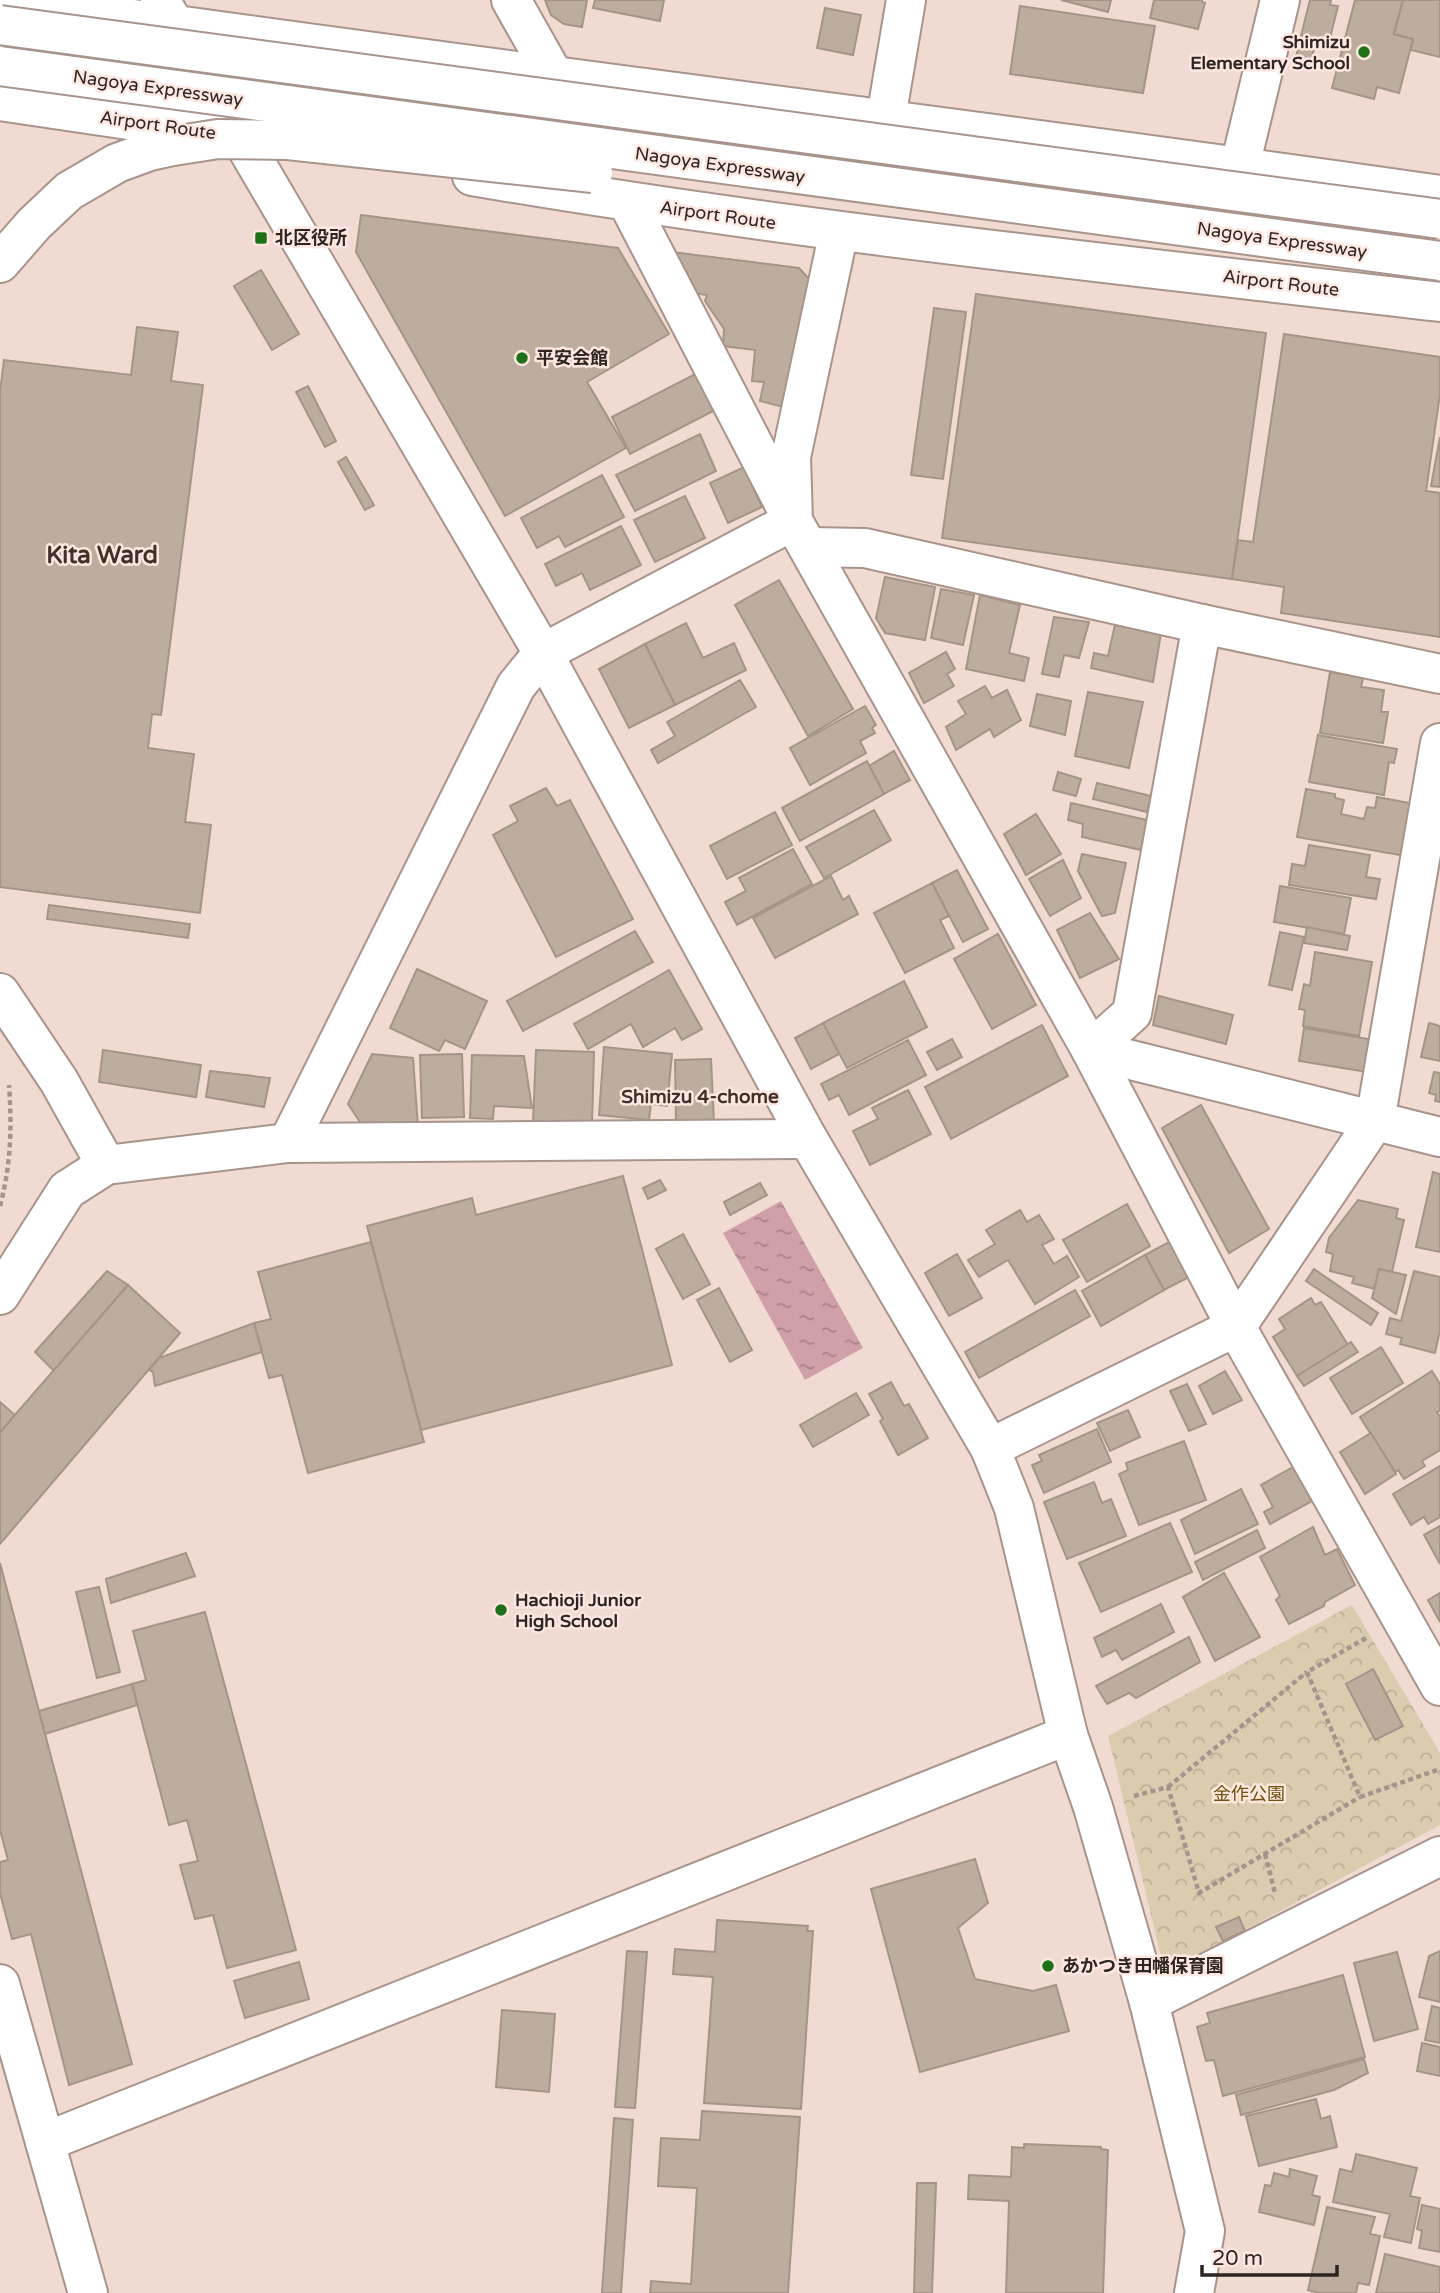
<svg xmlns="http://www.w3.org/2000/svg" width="1440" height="2293" font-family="'Varela Round','Noto Sans JP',sans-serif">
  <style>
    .park { fill: url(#park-crowns) }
    .water { fill: url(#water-ripples) }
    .building { fill: #bdad9f; stroke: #a49587; stroke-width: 2 }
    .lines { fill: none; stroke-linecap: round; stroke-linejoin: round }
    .minor-casing { stroke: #a8948b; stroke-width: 42 }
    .highway-casing { stroke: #a8948b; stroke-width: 42 }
    .path { stroke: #a4948d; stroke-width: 4.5; stroke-dasharray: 5 3.5; stroke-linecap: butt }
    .minor { stroke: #fff; stroke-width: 38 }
    .highway { stroke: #fff; stroke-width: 38 }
    .highway-bridge-casing { stroke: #a8948b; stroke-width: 42; stroke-linecap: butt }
    .highway-bridge { stroke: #fff; stroke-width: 38 }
    .poi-dot { fill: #1f7119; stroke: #fde7de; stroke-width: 2.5 }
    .labels { text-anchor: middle; stroke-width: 5; stroke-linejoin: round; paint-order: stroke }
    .poi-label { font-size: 18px; font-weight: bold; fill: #2d2522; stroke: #fde7de; text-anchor: start }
    .street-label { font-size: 18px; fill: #2d2522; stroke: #fde7de }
    .park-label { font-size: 18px; fill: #6f520e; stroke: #fde7de }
    .neighbourhood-label { font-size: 19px; font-weight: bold; fill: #413029; stroke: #fde7de }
    .district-label { font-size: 24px; font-weight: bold; fill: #413029; stroke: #fde7de }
  </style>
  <defs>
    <pattern id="park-crowns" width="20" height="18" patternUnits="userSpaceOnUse" patternTransform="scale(1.75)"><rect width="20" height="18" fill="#dbccb0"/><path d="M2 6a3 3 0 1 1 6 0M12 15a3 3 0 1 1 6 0" fill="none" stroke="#bcaf97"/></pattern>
    <pattern id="water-ripples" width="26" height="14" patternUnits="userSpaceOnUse" patternTransform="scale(1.75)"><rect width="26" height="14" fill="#d0a0a9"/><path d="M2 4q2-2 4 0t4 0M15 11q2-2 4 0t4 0" fill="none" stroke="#a98289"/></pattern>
  </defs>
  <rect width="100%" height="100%" fill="#f0dad1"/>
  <!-- park -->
  <polygon class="park" points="1352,1605 1440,1753 1440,1825 1165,1973 1108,1736"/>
  <!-- water -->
  <polygon class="water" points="781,1201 863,1348 805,1380 723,1233"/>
  <!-- building -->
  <g class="building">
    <polygon points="545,0 587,0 582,27 564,24 551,15"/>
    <polygon points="595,0 664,0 660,21 593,8"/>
    <polygon points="1061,0 1111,0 1108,12"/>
    <polygon points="1154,0 1202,0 1202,2 1205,3 1198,29 1150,18"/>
    <polygon points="1310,0 1331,0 1330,5 1338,6 1329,42 1301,36"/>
    <polygon points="1355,0 1403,0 1394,34 1413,39 1399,93 1377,87 1374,99 1332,88"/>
    <polygon points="1403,0 1440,0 1440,57 1411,50 1413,39 1394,34"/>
    <polygon points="1020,6 1155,26 1143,93 1010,74"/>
    <polygon points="825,8 861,15 853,55 817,48"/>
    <polygon points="1299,45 1314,49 1309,68 1294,65"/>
    <polygon points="361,215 618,248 669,334 587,382 626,448 505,516 356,252"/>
    <polygon points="672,252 799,268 813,283 791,409 760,401 764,382 752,381 755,350 723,346 724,329 705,301 707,295 693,293"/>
    <polygon points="261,270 299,334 272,350 234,286"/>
    <polygon points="976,294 1266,333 1232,579 942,538"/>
    <polygon points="934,308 966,312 943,479 911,475"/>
    <polygon points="137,327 178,332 171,381 203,385 161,715 152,714 148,748 194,754 185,822 211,825 200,913 0,887 0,392 4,360 131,375"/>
    <polygon points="1284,334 1440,357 1440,394 1426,491 1440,493 1440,637 1281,613 1284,587 1232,579 1238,540 1253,542"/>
    <polygon points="701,371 719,408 630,454 612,417"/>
    <polygon points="308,386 336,441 325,447 296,392"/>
    <polygon points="700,434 716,471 635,511 616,475"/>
    <polygon points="1440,437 1440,487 1431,486"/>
    <polygon points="346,457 374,505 365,510 338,462"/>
    <polygon points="744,467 762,507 728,523 710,483"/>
    <polygon points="602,475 624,517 565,547 559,536 537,548 521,518"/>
    <polygon points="685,496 705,538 655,562 634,520"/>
    <polygon points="621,526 641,565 590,590 582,573 556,586 545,564"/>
    <polygon points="885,577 935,587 925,640 885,633 876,618"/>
    <polygon points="779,580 853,709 808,736 735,605"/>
    <polygon points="941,589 974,595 963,645 931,638"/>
    <polygon points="980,595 1020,605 1009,653 1029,658 1024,681 966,669"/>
    <polygon points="1054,617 1089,622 1079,658 1064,655 1059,677 1042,674"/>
    <polygon points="686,623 703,658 734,643 746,670 675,705 645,644"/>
    <polygon points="1115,625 1161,633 1153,682 1091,668 1094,653 1108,656"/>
    <polygon points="645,644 675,705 629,728 599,669"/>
    <polygon points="946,652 955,669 947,674 954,686 924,703 909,673"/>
    <polygon points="1330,672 1363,678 1361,687 1384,690 1381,712 1388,712 1383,743 1320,733"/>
    <polygon points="740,680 756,707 658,763 651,750 675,736 667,722"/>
    <polygon points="985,686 992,698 1007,690 1021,720 994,737 990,729 956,750 946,727 966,714 958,701"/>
    <polygon points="1088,692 1143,702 1129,768 1075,756"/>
    <polygon points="1037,694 1071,701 1065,735 1030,726"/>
    <polygon points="865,706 876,725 872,728 875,733 860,741 866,753 810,785 790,748"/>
    <polygon points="1318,735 1397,749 1394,763 1389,762 1384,795 1309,782"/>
    <polygon points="894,751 910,780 884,794 869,766"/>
    <polygon points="867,761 884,794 800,841 782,808"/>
    <polygon points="1058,772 1081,779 1076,796 1053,790"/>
    <polygon points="1097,783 1151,796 1147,812 1093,799"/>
    <polygon points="546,788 557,806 570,800 633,919 556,957 493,835 518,821 510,806"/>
    <polygon points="1306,789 1335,794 1335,798 1344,800 1341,814 1364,819 1367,807 1375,808 1377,797 1415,804 1406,856 1297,837"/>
    <polygon points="1071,803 1147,820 1141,850 1082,837 1083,824 1068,820"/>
    <polygon points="874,810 891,840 824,878 806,847"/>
    <polygon points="775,812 792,845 727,879 710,846"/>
    <polygon points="1036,814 1061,854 1026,875 1004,834"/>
    <polygon points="1309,845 1370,855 1366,877 1380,879 1376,899 1289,885 1292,864 1305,866"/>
    <polygon points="793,849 812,884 737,925 725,902 746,891 739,878"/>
    <polygon points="1082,854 1126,863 1115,913 1102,916 1078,871"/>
    <polygon points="1063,860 1081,898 1050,916 1029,879"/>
    <polygon points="957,870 988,929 963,942 932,883"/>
    <polygon points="831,876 843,900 849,896 858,914 775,958 753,918"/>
    <polygon points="932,883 949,916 940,920 954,948 905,973 874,913"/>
    <polygon points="1280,886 1351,898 1344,934 1274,922"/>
    <polygon points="49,905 190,924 188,938 47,919"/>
    <polygon points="1090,913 1119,959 1080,978 1057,930"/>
    <polygon points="1307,927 1350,936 1347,950 1304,943"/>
    <polygon points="635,931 653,962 523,1031 507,1001"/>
    <polygon points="1280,932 1304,937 1292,990 1269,985"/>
    <polygon points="998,934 1036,1005 992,1029 954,959"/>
    <polygon points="1315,952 1372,962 1359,1036 1303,1026 1305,1010 1299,1009 1304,984 1310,986"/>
    <polygon points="417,969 487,1001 465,1049 445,1040 439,1051 390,1028"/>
    <polygon points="669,970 702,1029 682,1040 675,1028 643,1047 631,1024 588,1049 574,1024"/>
    <polygon points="904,981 927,1027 847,1068 823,1023"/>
    <polygon points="1159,996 1233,1015 1226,1044 1153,1025"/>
    <polygon points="823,1023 839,1054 811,1069 795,1038"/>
    <polygon points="1429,1023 1440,1026 1440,1061 1421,1057"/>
    <polygon points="1042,1025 1068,1076 951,1139 925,1087"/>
    <polygon points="1304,1028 1374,1040 1368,1072 1299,1061"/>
    <polygon points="952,1039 962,1057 937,1070 927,1052"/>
    <polygon points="908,1040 926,1075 849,1115 839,1095 829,1100 821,1084"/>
    <polygon points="604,1047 672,1054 667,1106 651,1104 649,1120 599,1115"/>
    <polygon points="103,1050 201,1065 196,1097 99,1082"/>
    <polygon points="536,1050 594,1052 592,1125 533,1123"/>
    <polygon points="372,1054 413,1058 418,1127 362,1125 348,1104"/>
    <polygon points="462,1054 464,1117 422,1118 420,1055"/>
    <polygon points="472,1055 524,1056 532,1108 494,1106 493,1119 470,1118"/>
    <polygon points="711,1059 714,1123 676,1123 675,1060"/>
    <polygon points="210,1071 270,1078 264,1107 206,1097"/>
    <polygon points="1434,1072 1440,1073 1440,1102 1435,1101 1436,1095 1429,1093"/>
    <polygon points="908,1090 931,1134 870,1165 853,1131 878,1119 872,1108"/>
    <polygon points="1201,1105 1269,1229 1229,1253 1162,1128"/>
    <polygon points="1433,1172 1440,1174 1440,1252 1416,1247"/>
    <polygon points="623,1176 672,1365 421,1430 367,1226 472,1198 476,1215"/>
    <polygon points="660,1180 666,1190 648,1199 643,1188"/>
    <polygon points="760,1183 767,1195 730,1215 724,1202"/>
    <polygon points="1358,1200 1398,1209 1396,1218 1404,1220 1392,1272 1379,1269 1375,1289 1352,1283 1354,1277 1330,1271 1333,1254 1326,1252 1329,1238"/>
    <polygon points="1127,1204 1150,1246 1087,1282 1063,1240"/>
    <polygon points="1020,1210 1027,1222 1039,1215 1054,1239 1042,1245 1054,1264 1067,1256 1079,1277 1035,1304 1008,1260 979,1277 968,1260 995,1244 986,1230"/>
    <polygon points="683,1234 710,1284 683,1299 656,1249"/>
    <polygon points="371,1242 424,1442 308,1473 282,1375 269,1378 254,1323 271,1319 258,1272"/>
    <polygon points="1169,1242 1189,1277 1164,1290 1145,1255"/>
    <polygon points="957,1254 982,1298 949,1316 925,1273"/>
    <polygon points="1145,1255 1164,1290 1101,1326 1082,1291"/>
    <polygon points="1314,1269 1378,1313 1371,1325 1306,1281"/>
    <polygon points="1379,1269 1406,1275 1396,1314 1372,1298"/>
    <polygon points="107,1271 128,1285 54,1371 35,1352"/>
    <polygon points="1414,1271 1440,1277 1440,1330 1435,1353 1400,1344 1402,1338 1386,1334 1390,1318 1401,1321"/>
    <polygon points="128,1285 180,1333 0,1544 0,1432"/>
    <polygon points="719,1288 752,1350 730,1362 697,1300"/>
    <polygon points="1075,1290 1090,1316 979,1378 965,1352"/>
    <polygon points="1311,1298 1315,1305 1321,1302 1348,1345 1297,1376 1273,1337 1285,1329 1279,1319"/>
    <polygon points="254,1323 262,1352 155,1386 153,1372 149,1370 159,1358"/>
    <polygon points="1351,1342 1358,1352 1304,1386 1297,1376"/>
    <polygon points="1381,1347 1403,1383 1352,1414 1330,1378"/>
    <polygon points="1225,1371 1242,1400 1213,1414 1199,1386"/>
    <polygon points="1432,1371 1440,1384 1440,1411 1437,1412 1440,1417 1440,1450 1422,1461 1425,1466 1404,1479 1398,1470 1395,1472 1360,1417"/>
    <polygon points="891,1382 904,1406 909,1404 928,1438 898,1455 880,1421 883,1419 869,1394"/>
    <polygon points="1187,1384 1206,1424 1189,1431 1170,1391"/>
    <polygon points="856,1393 869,1415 813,1447 800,1425"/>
    <polygon points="0,1402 15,1415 0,1432"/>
    <polygon points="1128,1410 1140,1437 1110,1451 1097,1423"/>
    <polygon points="1097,1429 1111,1462 1044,1493 1032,1465 1042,1461 1039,1455"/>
    <polygon points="1371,1433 1396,1474 1365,1494 1340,1452"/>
    <polygon points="1184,1441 1206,1500 1139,1525 1119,1474 1128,1470 1126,1463"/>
    <polygon points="1440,1466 1440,1517 1428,1524 1424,1517 1411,1525 1393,1494"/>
    <polygon points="1293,1467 1312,1501 1270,1524 1264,1512 1273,1507 1261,1485"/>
    <polygon points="1094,1482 1102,1503 1111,1499 1126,1536 1067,1559 1044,1502"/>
    <polygon points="1241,1489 1258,1524 1195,1554 1181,1520"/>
    <polygon points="1170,1523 1192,1572 1101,1612 1079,1563"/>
    <polygon points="1440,1526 1440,1564 1424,1535"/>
    <polygon points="1313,1527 1325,1555 1337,1549 1355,1585 1325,1602 1324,1606 1289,1624 1276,1600 1280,1596 1260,1557"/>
    <polygon points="1257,1530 1265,1548 1203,1580 1195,1562"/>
    <polygon points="186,1553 195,1576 111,1603 106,1579"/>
    <polygon points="0,1563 132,2064 69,2085 31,1934 12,1939 0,1893 0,1862 8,1860 0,1830"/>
    <polygon points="1224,1573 1260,1637 1215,1661 1183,1597"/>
    <polygon points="99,1587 120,1672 97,1678 76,1592"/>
    <polygon points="1440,1593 1440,1622 1428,1600"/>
    <polygon points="1161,1604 1174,1632 1122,1660 1116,1650 1102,1657 1094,1638"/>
    <polygon points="205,1612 296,1950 227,1968 213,1915 195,1919 180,1865 198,1861 187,1820 169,1825 132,1684 146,1680 133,1631"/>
    <polygon points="1189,1637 1200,1662 1136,1698 1129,1693 1107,1704 1096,1686"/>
    <polygon points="1373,1669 1403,1726 1375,1740 1346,1684"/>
    <polygon points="132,1684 137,1705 45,1734 39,1711"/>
    <polygon points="975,1859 988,1903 958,1928 975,1979 1033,1991 1056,1985 1069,2031 920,2072 871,1889"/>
    <polygon points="1239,1917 1245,1931 1223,1941 1216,1927"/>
    <polygon points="717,1920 808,1926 807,1931 813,1931 801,2109 704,2103 713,1977 673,1974 675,1949 715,1952"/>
    <polygon points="627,1951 647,1952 635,2108 615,2107"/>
    <polygon points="1440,1951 1440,2002 1419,1997 1429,1956"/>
    <polygon points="1397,1952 1418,2029 1374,2041 1354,1963"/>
    <polygon points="299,1962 309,1999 245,2018 234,1981"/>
    <polygon points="1343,1975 1365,2057 1223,2096 1214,2060 1206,2061 1197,2027 1210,2023 1207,2013"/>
    <polygon points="1432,2006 1440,2008 1440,2043 1425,2040"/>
    <polygon points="502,2010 555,2014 549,2092 496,2087"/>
    <polygon points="1422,2043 1440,2047 1440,2076 1417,2071"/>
    <polygon points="1364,2059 1368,2073 1334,2090 1241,2115 1236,2095"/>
    <polygon points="1316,2099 1321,2119 1330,2116 1337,2147 1259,2166 1246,2116"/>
    <polygon points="702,2111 800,2117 788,2293 650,2293 651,2281 691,2284 697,2188 658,2186 661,2138 700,2140"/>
    <polygon points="614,2118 633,2120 621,2293 602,2293"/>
    <polygon points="1024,2144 1101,2147 1101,2149 1108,2150 1103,2293 1006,2293 1009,2201 968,2199 969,2175 1011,2177 1012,2147 1024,2148"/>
    <polygon points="1356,2154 1417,2168 1410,2196 1420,2198 1411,2243 1384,2237 1390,2214 1333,2202 1340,2169 1352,2172"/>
    <polygon points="1290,2169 1317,2176 1312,2195 1320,2197 1314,2225 1259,2212 1265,2185 1271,2186 1274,2173 1289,2177"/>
    <polygon points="917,2183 936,2183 932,2293 914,2293"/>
    <polygon points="1422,2205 1440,2209 1440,2252 1419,2248 1422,2231 1417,2229"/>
    <polygon points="1327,2207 1375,2217 1370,2234 1380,2236 1369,2285 1358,2283 1356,2293 1319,2293 1308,2290"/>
    <polygon points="1385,2254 1440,2267 1440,2293 1376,2293"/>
  </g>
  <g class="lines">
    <defs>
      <g id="minor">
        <polyline points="160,0 543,653 808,1139 990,1448 1014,1508 1068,1735 1093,1807 1149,2002 1205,2231 1194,2293"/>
        <polyline points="511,0 554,76"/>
        <polyline points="886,118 906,0"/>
        <polyline points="1240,166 1280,0"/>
        <polyline points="839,231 791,457 793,521 1091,1050 1236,1327 1440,1686"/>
        <polyline points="809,547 865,548 1202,624 1440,674"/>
        <polyline points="0,993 59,1081 106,1165"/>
        <polyline points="1091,1050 1132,1013 1202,624"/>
        <polyline points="1091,1050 1440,1137"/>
        <polyline points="288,1143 516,686 543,653 793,521 628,203"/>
        <polyline points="0,1295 67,1190 106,1165 288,1143 808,1139"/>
        <polyline points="990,1448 1236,1327 1375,1121 1440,743"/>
        <polyline points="0,1984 88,2293"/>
        <polyline points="1149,2002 1440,1856"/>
        <polyline points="45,2142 1068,1735"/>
      </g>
      <g id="highway">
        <path d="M0,0c479,70 961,126 1440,195"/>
        <polyline points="0,101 223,134"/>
        <path d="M472,176c321,55 645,88 968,126"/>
        <polyline points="0,263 34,224 69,191 117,163 150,151 173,146"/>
      </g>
    </defs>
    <!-- minor casing -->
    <use href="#minor" class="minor-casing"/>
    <!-- highway casing -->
    <use href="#highway" class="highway-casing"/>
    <!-- path -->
    <g class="path">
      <path d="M0,1206c11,-41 12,-79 9,-121"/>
      <polyline points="1366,1638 1307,1672 1360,1797 1440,1769"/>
      <polyline points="1168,1787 1307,1672"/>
      <polyline points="1134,1796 1168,1787 1199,1893 1360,1797"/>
      <polyline points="1265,1854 1275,1893"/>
    </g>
    <!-- minor -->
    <use href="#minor" class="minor"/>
    <!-- highway -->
    <use href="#highway" class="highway"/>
    <defs>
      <g id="highway-bridge">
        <polyline points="0,25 1440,219"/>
        <polyline points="0,66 1440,261"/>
        <polyline points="173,146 218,139 288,140 593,173"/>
      </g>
    </defs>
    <!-- highway-bridge casing -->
    <use href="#highway-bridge" class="highway-bridge-casing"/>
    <!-- highway-bridge -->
    <use href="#highway-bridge" class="highway-bridge"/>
  </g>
  <!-- markers -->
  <g class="poi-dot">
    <circle cx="1364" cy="52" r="7"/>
    <rect x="254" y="231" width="14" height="14" rx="3.5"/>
    <circle cx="522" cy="358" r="7"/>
    <circle cx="501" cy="1610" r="7"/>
    <circle cx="1048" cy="1966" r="7"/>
  </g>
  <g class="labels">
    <!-- poi labels -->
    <g class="poi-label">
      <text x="1350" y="48" text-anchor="end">Shimizu<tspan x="1350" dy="21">Elementary School</tspan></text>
      <text x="275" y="244">北区役所</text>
      <text x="536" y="364">平安会館</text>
      <text x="515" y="1606">Hachioji Junior<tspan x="515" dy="21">High School</tspan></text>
      <text x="1062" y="1972">あかつき田幡保育園</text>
    </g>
    <!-- street labels -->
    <g class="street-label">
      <text transform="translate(158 88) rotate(8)" y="6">Nagoya Expressway</text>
      <text transform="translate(158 125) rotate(8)" y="6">Airport Route</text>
      <text transform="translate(720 165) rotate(8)" y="6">Nagoya Expressway</text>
      <text transform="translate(718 215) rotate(8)" y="6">Airport Route</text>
      <text transform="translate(1282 240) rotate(8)" y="6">Nagoya Expressway</text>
      <text transform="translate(1281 283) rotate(7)" y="6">Airport Route</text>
    </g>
    <!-- park labels -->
    <g class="park-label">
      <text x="1249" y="1800">金作公園</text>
    </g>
    <!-- neighbourhood labels -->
    <g class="neighbourhood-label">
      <text x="700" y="1103">Shimizu 4-chome</text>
    </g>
    <!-- district labels -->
    <g class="district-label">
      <text x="102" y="563">Kita Ward</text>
    </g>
  </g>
  <!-- scale -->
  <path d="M1202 2265v10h135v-10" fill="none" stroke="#2d2522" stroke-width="3.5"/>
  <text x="1212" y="2265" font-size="21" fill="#2d2522" stroke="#fde7de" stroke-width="5" paint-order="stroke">20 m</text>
</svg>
